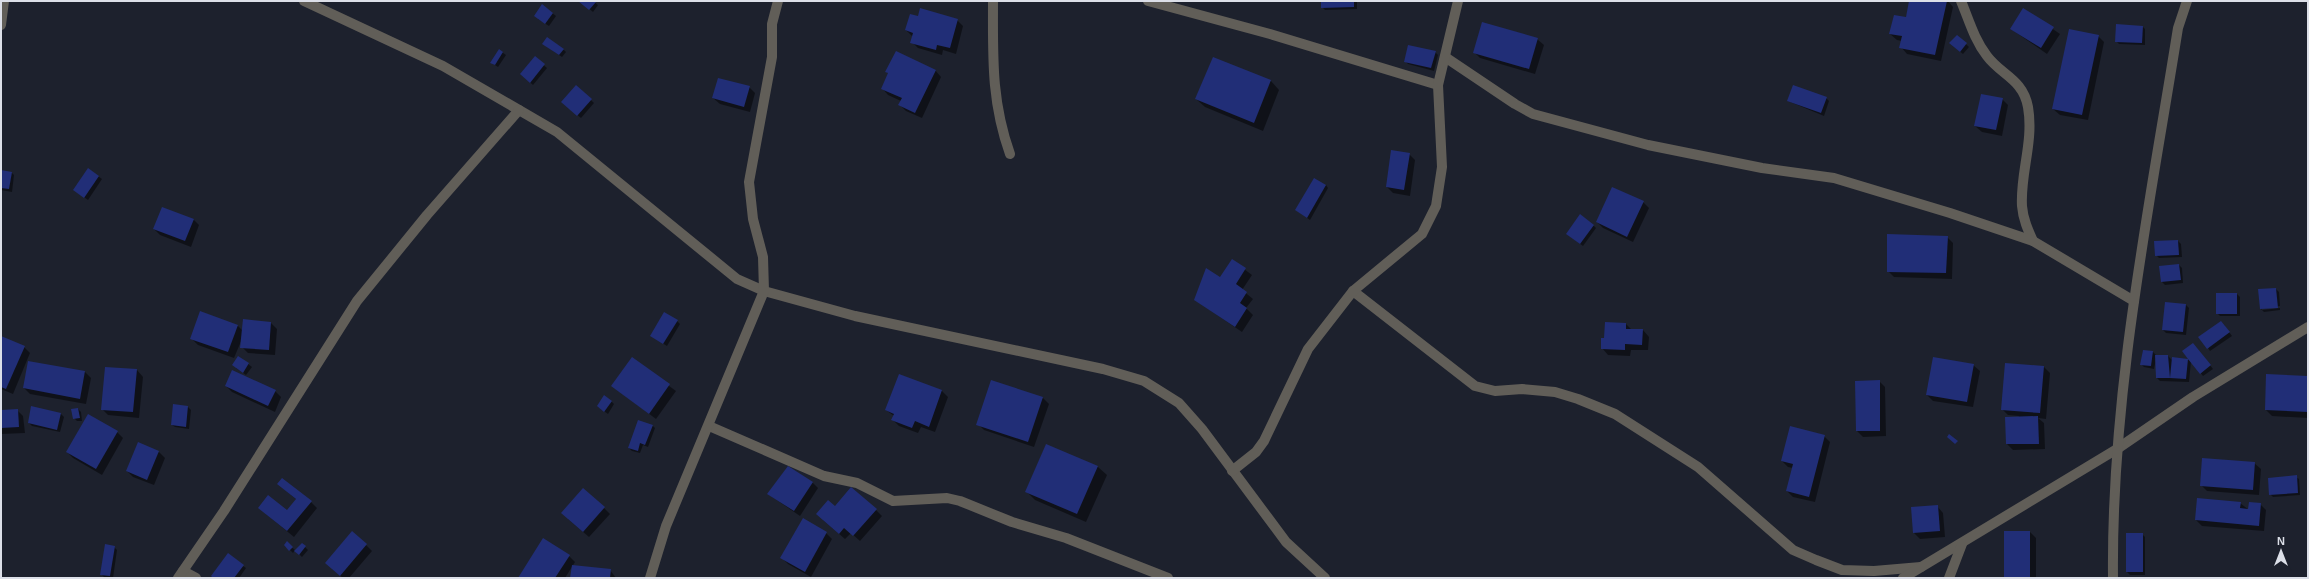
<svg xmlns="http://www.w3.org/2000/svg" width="2309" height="579" font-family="Arial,sans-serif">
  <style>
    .shadow { fill: #0007 }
    .building { fill: #212e77 }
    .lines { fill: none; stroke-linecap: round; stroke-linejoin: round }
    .minor { stroke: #615e58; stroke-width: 10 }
  </style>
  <rect width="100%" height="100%" fill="#1d212d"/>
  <!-- shadow -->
  <g class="shadow">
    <polygon points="580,1 593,1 598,5 593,12"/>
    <polygon points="1322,1 1357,1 1357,9 1325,10 1322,7"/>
    <polygon points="1910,1 1948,1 1953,7 1941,61 1907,54 1901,47 1902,41 1897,40 1890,34 1906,19"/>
    <polygon points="542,5 556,16 549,26 538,19"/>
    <polygon points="2024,9 2060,34 2047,54 2011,29"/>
    <polygon points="957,20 963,26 956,54 943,50 942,55 918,48 912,42 912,36 906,30"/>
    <polygon points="2142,26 2145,29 2145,45 2119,44 2116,41"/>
    <polygon points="1957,36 1969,47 1963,54 1953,46"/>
    <polygon points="2098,36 2104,42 2088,120 2060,115 2053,109"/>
    <polygon points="1537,39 1544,45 1535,74 1480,58 1474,52"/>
    <polygon points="546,46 563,49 566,52 562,57"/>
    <polygon points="499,50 506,55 498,67 492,63"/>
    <polygon points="1435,52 1438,55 1434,71 1408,64 1405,61"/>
    <polygon points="535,58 547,68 533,85 524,77"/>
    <polygon points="935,70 941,77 922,118 906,111 900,105 901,101 888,95 882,88 889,74 887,72"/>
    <polygon points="1271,81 1279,90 1263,131 1205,107 1196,99"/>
    <polygon points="576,86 594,103 581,118 565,105"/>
    <polygon points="749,87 755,93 750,112 720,104 713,98"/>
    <polygon points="1826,98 1829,101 1824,116 1788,101"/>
    <polygon points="2002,99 2008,105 2002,136 1982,132 1975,126"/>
    <polygon points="1409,154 1415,160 1410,196 1393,193 1387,187"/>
    <polygon points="88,169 102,179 88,200 74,190"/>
    <polygon points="1,171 12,173 14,175 12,192 1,190"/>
    <polygon points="1326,185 1328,188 1310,220 1296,210"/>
    <polygon points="1643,202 1649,208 1633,242 1603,228 1597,222"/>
    <polygon points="193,219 199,225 191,247 160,235 154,229"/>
    <polygon points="1593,225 1596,228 1583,246 1567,234"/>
    <polygon points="1947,237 1953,243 1952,279 1894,277 1888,271"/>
    <polygon points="2178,241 2181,244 2182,257 2159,258 2156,255"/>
    <polygon points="1232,260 1252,275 1242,290 1253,299 1246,308 1253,315 1242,332 1195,300 1220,279"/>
    <polygon points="2179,265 2182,268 2183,283 2165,285 2162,282 2160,267"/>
    <polygon points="2276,289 2279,292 2280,306 2262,308 2262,310 2261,309"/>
    <polygon points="2237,294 2240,297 2240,316 2220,316 2217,313"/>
    <polygon points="2186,305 2189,308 2186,335 2166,333 2163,330"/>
    <polygon points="2280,308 2280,310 2264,312 2262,310"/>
    <polygon points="201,312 238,326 243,331 271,323 277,329 275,355 248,353 242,347 242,339 234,358 198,345 191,338"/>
    <polygon points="677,321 680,324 667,346 651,336"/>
    <polygon points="1626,324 1632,330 1643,330 1649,337 1648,350 1631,350 1630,356 1608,355 1602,348 1605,339"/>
    <polygon points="2224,325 2232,336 2210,351 2208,348"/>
    <polygon points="1,337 24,347 30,353 13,394 1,389"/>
    <polygon points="2196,347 2213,369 2203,376 2191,361 2189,382 2160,381 2157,378 2156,359 2154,369 2144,367 2141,364 2143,351 2153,352 2156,355 2168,356 2172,360 2190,360"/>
    <polygon points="239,357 252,367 246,375 236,368"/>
    <polygon points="632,359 676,391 656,419 612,386"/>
    <polygon points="1973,365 1980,371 1973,407 1933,401 1927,395"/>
    <polygon points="2044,367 2050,373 2046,419 2038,418 2044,423 2045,449 2013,450 2007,444 2019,416 2008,415 2002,409"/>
    <polygon points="106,368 137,370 143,377 139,418 108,415 102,409"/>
    <polygon points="85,372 91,378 86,404 30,394 24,388"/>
    <polygon points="900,375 942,391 948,397 935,432 921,427 918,433 899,426 893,420 894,416 886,410"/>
    <polygon points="2308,377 2308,418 2272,416 2266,410"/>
    <polygon points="1879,381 1885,387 1886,436 1863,437 1857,431"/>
    <polygon points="226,386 275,391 281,397 275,412 232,392"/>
    <polygon points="1043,398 1049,404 1034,447 984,430 978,424"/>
    <polygon points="611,401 614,404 608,414 601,409"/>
    <polygon points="32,407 61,414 64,417 60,432 32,426 29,423"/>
    <polygon points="188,407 191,410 189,429 175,427 172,425"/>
    <polygon points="78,409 81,412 82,421 77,421 74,418"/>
    <polygon points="17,410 23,416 25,433 1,434 1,411"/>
    <polygon points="652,425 655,428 648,447 643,445 640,453 632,451 629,448"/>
    <polygon points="117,432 123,438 102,475 73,458 67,452"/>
    <polygon points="1824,436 1830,442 1815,502 1793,497 1787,491 1793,468 1788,467 1782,461"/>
    <polygon points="1046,445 1098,467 1107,475 1086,522 1035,500 1026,491"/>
    <polygon points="159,452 165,458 154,485 133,477 127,471"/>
    <polygon points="2254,463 2261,469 2259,495 2207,491 2201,485"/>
    <polygon points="2296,477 2299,479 2300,495 2273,497 2270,494"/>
    <polygon points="812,482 818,488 800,516 768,494"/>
    <polygon points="278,484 311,502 317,508 294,537 266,514 288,512 297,500"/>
    <polygon points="2240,503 2249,510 2260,504 2266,510 2264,531 2202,526 2196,520"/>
    <polygon points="1937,506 1943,513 1945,537 1920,539 1914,533"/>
    <polygon points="835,507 876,510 882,516 860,541 851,533 845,539 823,520"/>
    <polygon points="604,508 610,514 589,537 568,519"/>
    <polygon points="2030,532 2036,538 2036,578 2005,578"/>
    <polygon points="826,533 832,539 811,577 788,564 782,558"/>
    <polygon points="2142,534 2145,537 2145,575 2130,575 2127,572"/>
    <polygon points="287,543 296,551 302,544 308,550 302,557 295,550 293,553 285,545"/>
    <polygon points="366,545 372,551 349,578 343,578 332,569"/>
    <polygon points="114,547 117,550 113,578 104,577 101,574"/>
    <polygon points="569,556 575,562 565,578 519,578"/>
    <polygon points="243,566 246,568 239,578 214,578"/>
    <polygon points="610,570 616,578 571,578"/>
  </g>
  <!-- building -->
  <g class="building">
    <polygon points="578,1 595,1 596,2 589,10"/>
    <polygon points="1321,1 1354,1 1354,7 1321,8"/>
    <polygon points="1909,1 1947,1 1935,55 1899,48 1902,36 1889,34 1894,15 1906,17"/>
    <polygon points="542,4 553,13 545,24 534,16"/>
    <polygon points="920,8 958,19 950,48 937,45 936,50 910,43 913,33 905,30 910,14 918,16"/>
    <polygon points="2023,8 2054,27 2041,48 2010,29"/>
    <polygon points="1482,22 1538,38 1529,69 1473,53"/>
    <polygon points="2116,24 2143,26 2142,43 2115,42"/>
    <polygon points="2069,29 2099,35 2082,115 2052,109"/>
    <polygon points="1957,35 1967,43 1960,52 1949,43"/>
    <polygon points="547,37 564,49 559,55 542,44"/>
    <polygon points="1408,45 1436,51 1431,68 1404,62"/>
    <polygon points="499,49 503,52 495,65 490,63"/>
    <polygon points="896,51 936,70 915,113 898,105 902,98 881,89 888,73 885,72"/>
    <polygon points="535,56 545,64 530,83 520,74"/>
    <polygon points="1213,57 1271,80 1254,123 1195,99"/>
    <polygon points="718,78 750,86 744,107 712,98"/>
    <polygon points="576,85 592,99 577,116 561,102"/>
    <polygon points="1793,85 1827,97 1821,113 1787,101"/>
    <polygon points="1981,94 2003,98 1996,130 1974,126"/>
    <polygon points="1391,150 1410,153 1404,190 1386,187"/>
    <polygon points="88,168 99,176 84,198 73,190"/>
    <polygon points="1,170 12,172 9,189 1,188"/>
    <polygon points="1314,178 1326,185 1307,218 1295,210"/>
    <polygon points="1612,187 1644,201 1627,237 1596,222"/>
    <polygon points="162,207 194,219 185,241 153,229"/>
    <polygon points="1580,214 1594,225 1580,244 1566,234"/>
    <polygon points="1887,234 1948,236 1946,273 1887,272"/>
    <polygon points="2178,240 2179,255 2155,256 2154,241"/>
    <polygon points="1232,259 1246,268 1236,284 1247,292 1240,303 1247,308 1235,327 1194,300 1206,268 1220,277"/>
    <polygon points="2179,264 2181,280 2161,282 2159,266"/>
    <polygon points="2276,288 2278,308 2260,309 2258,289"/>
    <rect x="2216" y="293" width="21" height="21"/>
    <polygon points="2165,302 2186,304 2183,332 2162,330"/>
    <polygon points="200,311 238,325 228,352 190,339"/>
    <polygon points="664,312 678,320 663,344 650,336"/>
    <polygon points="243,319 271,322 269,350 240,348"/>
    <polygon points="2221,321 2230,332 2207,349 2198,337"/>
    <polygon points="1605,322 1626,323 1626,329 1643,329 1642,345 1625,344 1625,350 1601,349 1601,338 1604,338"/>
    <polygon points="1,336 25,346 6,389 1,387"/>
    <polygon points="2193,343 2211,365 2200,374 2188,359 2186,379 2170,378 2172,357 2188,359 2182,351"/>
    <polygon points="2143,350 2153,351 2151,366 2140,365"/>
    <polygon points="2155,355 2168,355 2170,378 2156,378"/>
    <polygon points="238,356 249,363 243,373 232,365"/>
    <polygon points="632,357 670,384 649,414 611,386"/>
    <polygon points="1933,357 1974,364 1967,402 1926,395"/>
    <polygon points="28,361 85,371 80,399 23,388"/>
    <polygon points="2005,363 2044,366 2040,413 2001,410"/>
    <polygon points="105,367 137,369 133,412 101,410"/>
    <polygon points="232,370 276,390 268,406 225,386"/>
    <polygon points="899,374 942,390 929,427 915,421 912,428 891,420 894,414 885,410"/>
    <polygon points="2266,374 2308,376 2308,412 2265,410"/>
    <polygon points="991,380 1043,397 1028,442 976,425"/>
    <polygon points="1880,380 1880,431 1856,431 1855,381"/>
    <polygon points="604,395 612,401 604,412 597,406"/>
    <polygon points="173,404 188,406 186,427 171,425"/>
    <polygon points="31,406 61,413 57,430 28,423"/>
    <polygon points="78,408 80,418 73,419 71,409"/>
    <polygon points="18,409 19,427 1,428 1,410"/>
    <polygon points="88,414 118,431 96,469 66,452"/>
    <polygon points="2038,416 2039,444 2006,444 2005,417"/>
    <polygon points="638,420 653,425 645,445 640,443 638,451 628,448"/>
    <polygon points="1790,426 1825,435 1809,497 1786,491 1793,464 1781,461"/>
    <polygon points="1949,434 1958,441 1955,444 1947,437"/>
    <polygon points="138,442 159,451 147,480 126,471"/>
    <polygon points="1046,444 1098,466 1077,514 1025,492"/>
    <polygon points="2202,458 2255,462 2253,490 2200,486"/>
    <polygon points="788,466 813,482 794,511 767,494"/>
    <polygon points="2297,475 2298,493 2269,495 2268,478"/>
    <polygon points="282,478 312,501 287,531 258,508 268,495 287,510 296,499 277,484"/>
    <polygon points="851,487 877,509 853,536 844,528 839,534 816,514 828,500 835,506"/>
    <polygon points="583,488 605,507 583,532 561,513"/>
    <polygon points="2197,498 2241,502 2240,508 2248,509 2249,502 2261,503 2259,526 2195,520"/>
    <polygon points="1938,505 1940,531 1913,533 1911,507"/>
    <polygon points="803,518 827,532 805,572 780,558"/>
    <polygon points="352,531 367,544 340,576 325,563"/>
    <rect x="2004" y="531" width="26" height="47"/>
    <rect x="2126" y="533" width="17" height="39"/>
    <polygon points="543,538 570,555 555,578 518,578"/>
    <polygon points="287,541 293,547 289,551 284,545"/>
    <polygon points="302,543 306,546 299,555 294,551"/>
    <polygon points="105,544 115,546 110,576 100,575"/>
    <polygon points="228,553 244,565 234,578 213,578 211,576"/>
    <polygon points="572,565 611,569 610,578 570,578"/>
  </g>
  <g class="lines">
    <!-- minor -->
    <g class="minor">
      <polyline points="304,1 443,66 557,132 737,279 764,291 855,316 1103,369 1144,381 1179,403 1202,429 1286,542 1325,578"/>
      <path d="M993,1c0,55 -2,100 17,153"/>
      <polyline points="1148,1 1270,34 1438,85"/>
      <path d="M1961,1c8,19 13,38 26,55 14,19 36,23 41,51 6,35 -8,66 -6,99 1,13 6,24 11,35"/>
      <polyline points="1,25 4,1"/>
      <polyline points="1445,57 1515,104 1533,114 1648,145 1762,168 1834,178 1950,213 2033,241 2134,301"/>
      <polyline points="1353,291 1475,386 1495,391 1522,389 1555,392 1578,399 1615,414 1698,467 1793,550 1816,560 1842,570 1874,571 1921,567"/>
      <polyline points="709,426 824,476 857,483 893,501 947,498 960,501 1012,522 1066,538 1168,578"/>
      <polyline points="1232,471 1256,452 1264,441 1308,349 1353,291 1422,234 1436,206 1442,167 1438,85 1458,1"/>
      <polyline points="183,571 196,578"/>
      <polyline points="178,578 224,511 357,301 427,215 519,110"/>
      <polyline points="650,578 666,526 764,291 763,257 753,219 749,182 772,57 772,24 778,1"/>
      <polyline points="1903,578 2117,449 2193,397 2308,327"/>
      <polyline points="1949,578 1962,544"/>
      <path d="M2113,578c-2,-185 36,-368 65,-550l9,-27"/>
    </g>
  </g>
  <!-- border -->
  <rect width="2309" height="579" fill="none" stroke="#dcdfe8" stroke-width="4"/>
  <!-- north arrow -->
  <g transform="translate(2281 551)" stroke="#1d212d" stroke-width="3" paint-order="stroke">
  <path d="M0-3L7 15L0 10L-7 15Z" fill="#dcdfe8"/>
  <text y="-6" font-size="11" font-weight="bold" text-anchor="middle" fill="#dcdfe8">N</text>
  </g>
</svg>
